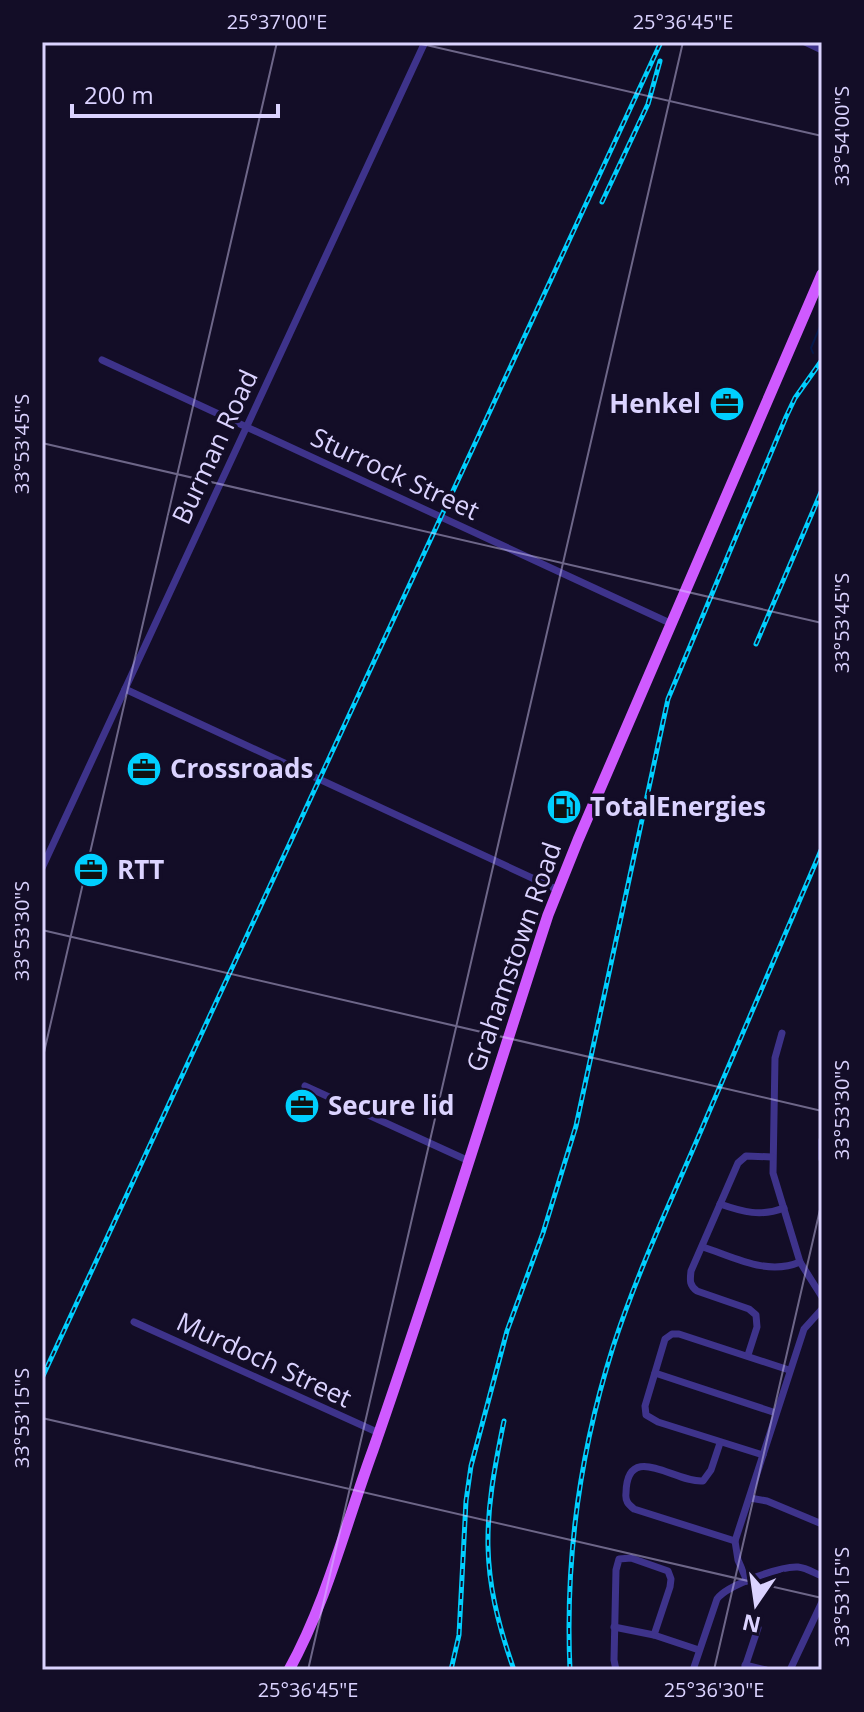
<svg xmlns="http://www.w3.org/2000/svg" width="864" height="1712" font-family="'Open Sans',sans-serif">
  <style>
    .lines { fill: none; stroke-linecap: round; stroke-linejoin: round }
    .stream { stroke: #051848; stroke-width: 2 }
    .minor { stroke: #3e338b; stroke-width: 7 }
    .primary { stroke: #cf5aff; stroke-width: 11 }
    .rail-casing { stroke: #00cffe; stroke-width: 5 }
    .rail { stroke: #130d27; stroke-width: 2; stroke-dasharray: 6; stroke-linecap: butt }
    .ticks { fill: none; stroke: #dbd3ff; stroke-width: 2; stroke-opacity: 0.45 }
    .labels { text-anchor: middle; stroke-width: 7; stroke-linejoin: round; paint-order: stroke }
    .poi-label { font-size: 26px; font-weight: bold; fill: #dbd3ff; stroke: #130d27; text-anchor: start }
    .street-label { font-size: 26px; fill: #dbd3ff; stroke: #130d27 }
    .neatline { fill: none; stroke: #dbd3ff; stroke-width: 3 }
    .ticks-label { font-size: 20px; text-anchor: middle; fill: #dbd3ff }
  </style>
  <rect width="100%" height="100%" fill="#130d27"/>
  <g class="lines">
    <!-- stream -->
    <polyline class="stream" points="813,353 811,348 822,322"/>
    <!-- minor -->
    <g class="minor">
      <polyline points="805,42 822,50"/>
      <polyline points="102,360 672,624"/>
      <polyline points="125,689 558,890"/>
      <polyline points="42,868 425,42"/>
      <polyline points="782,1033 775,1058 773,1173 800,1262 822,1297"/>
      <polyline points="305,1086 469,1161"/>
      <polyline points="822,1140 822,1159"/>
      <path d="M720,1204c23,8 41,13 64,4"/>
      <path d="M703,1247c31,10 64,29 97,15"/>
      <polyline points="134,1322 379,1433"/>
      <path d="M748,1355l9,-28 -1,-12 -7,-6 -52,-18c-8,-6 -7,-11 -6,-20l47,-108 8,-7 26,1"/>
      <polyline points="655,1373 776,1413"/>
      <path d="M720,1443l-9,27 -8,11c-28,2 -76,-41 -77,12 -1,8 2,11 8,16l101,32"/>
      <polyline points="763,1455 658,1422 646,1415 645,1406 665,1339 672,1334 679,1334 789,1370"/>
      <polyline points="750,1498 767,1501 822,1524"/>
      <polyline points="747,1581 738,1560 735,1541 804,1329 822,1309"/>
      <polyline points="614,1627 654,1635 699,1650"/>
      <polyline points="745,1665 766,1670"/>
      <polyline points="616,1670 614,1660 616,1570 619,1559 631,1558 668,1571 671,1579 670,1587 654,1635"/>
      <path d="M693,1670l24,-71c10,-14 64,-33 81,-32 9,1 16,6 24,9"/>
      <polyline points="744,1670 758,1628"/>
      <polyline points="790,1670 822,1602"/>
    </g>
    <!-- primary -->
    <path class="primary" d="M289,1670c38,-69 57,-147 84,-220 62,-177 117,-357 175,-535l30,-75 244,-566"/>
    <defs>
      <g id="rail">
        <polyline points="602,202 648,104 660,61"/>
        <polyline points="756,644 822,490"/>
        <polyline points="42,1378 661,42"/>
        <path d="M504,1421c-21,101 -25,150 10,249"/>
        <polyline points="451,1670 459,1635 466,1501 471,1466 507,1331 543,1233 576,1126 668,699 786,417 795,398 822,360"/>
        <path d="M570,1670c-5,-109 10,-219 43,-323 24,-74 57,-144 87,-214 41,-95 81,-190 122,-285"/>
      </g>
    </defs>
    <!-- rail casing -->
    <use href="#rail" class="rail-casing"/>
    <!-- rail -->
    <use href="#rail" class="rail"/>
  </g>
  <!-- ticks -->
  <path class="ticks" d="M413,42l409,94M42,443l780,180M42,930l780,181M42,1061l235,-1019M42,1418l780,180M308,1670l375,-1628M714,1670l108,-469"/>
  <!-- icons -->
  <defs>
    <symbol id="office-disc" viewBox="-11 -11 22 22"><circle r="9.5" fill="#00cffe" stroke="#130d27"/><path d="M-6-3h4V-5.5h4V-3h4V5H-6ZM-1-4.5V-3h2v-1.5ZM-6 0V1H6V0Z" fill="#111"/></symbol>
    <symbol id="fuel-disc" viewBox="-11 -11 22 22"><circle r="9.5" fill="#00cffe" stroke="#130d27"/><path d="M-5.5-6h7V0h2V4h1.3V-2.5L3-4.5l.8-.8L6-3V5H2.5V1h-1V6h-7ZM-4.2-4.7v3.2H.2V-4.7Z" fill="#111"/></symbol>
  </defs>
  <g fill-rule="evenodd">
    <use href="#office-disc" x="707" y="384" width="40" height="40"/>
    <use href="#office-disc" x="124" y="749" width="40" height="40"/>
    <use href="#fuel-disc" x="544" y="787" width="40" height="40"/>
    <use href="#office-disc" x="71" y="850" width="40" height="40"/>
    <use href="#office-disc" x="282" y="1086" width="40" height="40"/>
  </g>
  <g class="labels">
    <!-- poi labels -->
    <g class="poi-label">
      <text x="701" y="413" text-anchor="end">Henkel</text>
      <text x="170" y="778">Crossroads</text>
      <text x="590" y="816">TotalEnergies</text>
      <text x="117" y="879">RTT</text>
      <text x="328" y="1115">Secure lid</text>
    </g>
    <!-- street labels -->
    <g class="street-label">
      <text transform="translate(215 447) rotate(-65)" y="9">Burman Road</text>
      <text transform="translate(395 474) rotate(25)" y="9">Sturrock Street</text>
      <text transform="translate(514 957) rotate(-71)" y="9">Grahamstown Road</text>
      <text transform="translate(264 1360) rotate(25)" y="9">Murdoch Street</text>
    </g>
  </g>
  <!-- border -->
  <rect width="864" height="1712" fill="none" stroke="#130d27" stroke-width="88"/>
  <!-- north arrow -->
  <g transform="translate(756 1604) rotate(193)" stroke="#130d27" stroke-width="6" paint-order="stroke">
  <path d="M0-6L14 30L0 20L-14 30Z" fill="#dbd3ff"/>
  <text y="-12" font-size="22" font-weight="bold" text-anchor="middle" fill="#dbd3ff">N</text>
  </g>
  <!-- scale -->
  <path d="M72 104v12h206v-12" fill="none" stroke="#dbd3ff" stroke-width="4"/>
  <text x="84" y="104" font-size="24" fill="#dbd3ff" stroke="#130d27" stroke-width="6" paint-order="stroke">200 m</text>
  <rect x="44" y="44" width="776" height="1624" class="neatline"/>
  <g class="ticks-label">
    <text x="277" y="29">25°37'00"E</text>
    <text x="683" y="29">25°36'45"E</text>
    <text transform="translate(842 136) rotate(-90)" y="7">33°54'00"S</text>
    <text transform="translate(22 444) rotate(-90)" y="7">33°53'45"S</text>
    <text transform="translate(842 623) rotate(-90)" y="7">33°53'45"S</text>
    <text transform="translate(22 931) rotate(-90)" y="7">33°53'30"S</text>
    <text transform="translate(842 1110) rotate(-90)" y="7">33°53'30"S</text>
    <text transform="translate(22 1418) rotate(-90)" y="7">33°53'15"S</text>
    <text transform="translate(842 1597) rotate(-90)" y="7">33°53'15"S</text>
    <text x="308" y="1697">25°36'45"E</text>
    <text x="714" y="1697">25°36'30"E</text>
  </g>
</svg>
